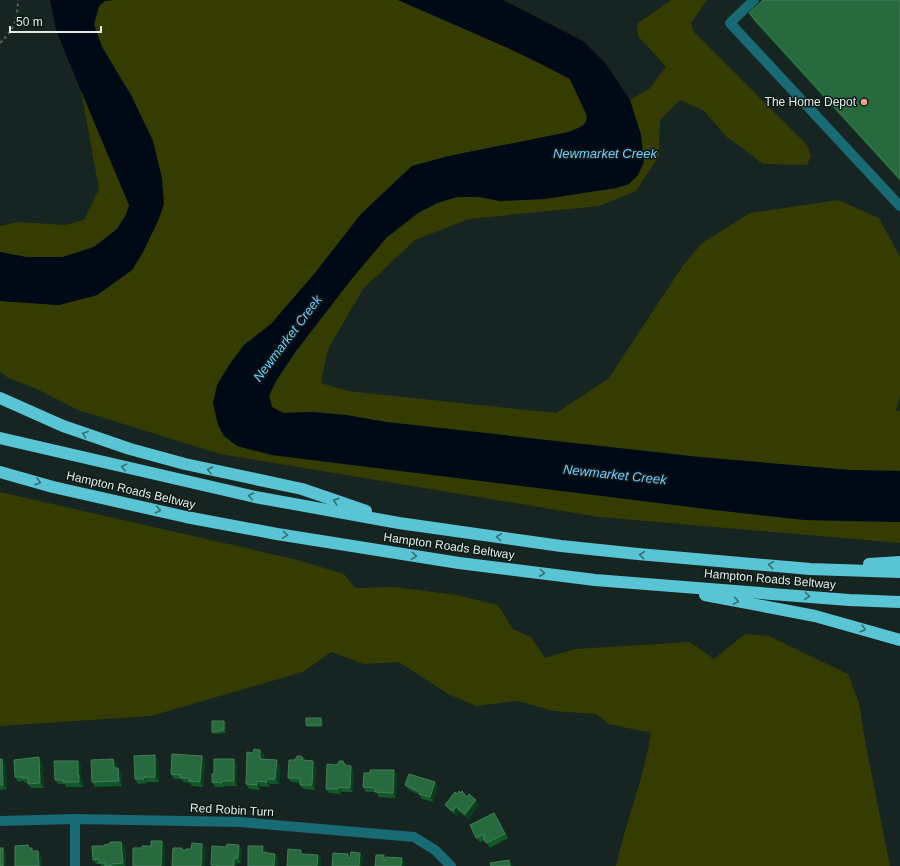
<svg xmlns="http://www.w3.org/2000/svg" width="900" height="866" font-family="Helvetica,sans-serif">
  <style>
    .green { fill: #343c02 }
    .water { fill: #000a17 }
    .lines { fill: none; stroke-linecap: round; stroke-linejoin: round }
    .path { stroke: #566360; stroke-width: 2; stroke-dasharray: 3 3; stroke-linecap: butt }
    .minor { stroke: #186a74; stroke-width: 10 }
    .highway { stroke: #59c5d4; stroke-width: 12 }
    .wall { fill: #105a29 }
    .shaded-wall { fill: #093e1d }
    .building { fill: #276a3e; stroke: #447e59 }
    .oneway { stroke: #337076 }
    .poi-dot { fill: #f59d8f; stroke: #0d1b18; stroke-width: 1.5 }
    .labels { text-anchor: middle; stroke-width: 3; stroke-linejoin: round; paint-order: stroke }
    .poi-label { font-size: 12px; fill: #e3ece9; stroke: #0d1b18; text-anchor: end }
    .street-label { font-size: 12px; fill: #e3ece9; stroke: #0d1b18 }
    .water-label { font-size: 13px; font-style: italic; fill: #76cafe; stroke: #0d1b18 }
  </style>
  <rect width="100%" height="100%" fill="#162521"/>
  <!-- green -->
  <g class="green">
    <path d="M114,0h284l110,48 35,17 27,14 17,37c-1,10 -9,12 -18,16l-120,24 -37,10 -51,48 -46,59 -44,51 -27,21 9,105 19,5 443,55 90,10 95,2v21l-301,-26 -379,-63 -142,-44 -43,-22 -25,-9 -10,-7v-71l59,4 38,-10 35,-25 10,-16 16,-33 -26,-124 -30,-50 -8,-23 5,-18 6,-5z"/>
    <polygon points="671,0 707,0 691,23 694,32 807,145 811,156 807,165 763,164 727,137 703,110 680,100 660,120 659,156 636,191 599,206 469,219 415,240 363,289 328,349 321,383 348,391 556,413 608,379 684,264 702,243 750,213 838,200 879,218 900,257 900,396 896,411 900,411 900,471 850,470 699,457 386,422 346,415 311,412 283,413 272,407 269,396 276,381 296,351 350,281 386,238 418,213 437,203 457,197 479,197 500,201 616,188 641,135 630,100 649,89 666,67 638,36 637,24"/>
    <polygon points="81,91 129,205 126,215 117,229 94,247 63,257 26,257 0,252 0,226 18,222 65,225 84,220 99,189"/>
    <path d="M0,492l294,67 50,15 11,14 39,-1 63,8 41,10 15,24 18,8 14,21 30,-9 115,-7 24,17 31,-25 24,2 79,38 11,29 7,43 24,120h-274c10,-45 28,-88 35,-133l-42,-9 -13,-10 -42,-3 -37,-10 -41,5 -28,-12 -49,-32 -35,2 -33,-12 -28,20 -152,44 -151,10z"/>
  </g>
  <!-- water -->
  <g class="water">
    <polygon points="50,0 114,0 105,1 99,6 94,24 102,47 132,97 153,141 162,178 164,204 158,221 142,254 132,270 97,295 59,305 0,301 0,252 26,257 63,257 94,247 117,229 126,215 129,205 64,50 56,29"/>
    <polygon points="398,0 503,0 583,41 606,64 630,100 641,135 644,162 638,175 629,184 616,188 545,199 500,201 479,197 457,197 437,203 418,213 386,238 350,281 296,351 276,381 269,396 272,407 283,413 311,412 346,415 386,422 699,457 850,470 900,471 900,522 805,520 715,510 272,455 237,446 224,436 218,425 213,403 217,385 229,365 244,345 271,324 315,273 361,214 412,166 449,156 569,132 583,126 586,122 587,116 570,79 543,65 508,48"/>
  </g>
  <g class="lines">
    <!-- path -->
    <path class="path" d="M0,43c15,-15 17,-21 18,-43"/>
    <!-- minor -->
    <g class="minor">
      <polyline points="754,0 730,23 900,206"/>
      <polyline points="75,819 75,866"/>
      <polyline points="0,821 75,819 240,822 414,837 435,850 451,866"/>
    </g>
    <!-- highway -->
    <g class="highway">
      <polyline points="0,398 63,426 130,449 185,464 302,489 366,511"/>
      <polyline points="0,438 255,497 399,523 561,546 638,554 810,569 900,572"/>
      <polyline points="0,472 53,487 186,517 277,534 459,563 595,580 849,600 900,602"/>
      <polyline points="869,564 900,562"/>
      <polyline points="705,595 815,616 900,640"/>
    </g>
  </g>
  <!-- wall -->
  <g class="wall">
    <polygon points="900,0 900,181 755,22 749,13"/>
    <polygon points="224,721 226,723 226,733 213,734 212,732"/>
    <polygon points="323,721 322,727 307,727 306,725"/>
    <polygon points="260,750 264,754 263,759 280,765 279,784 270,784 270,787 260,786 260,790 249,789 246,784 253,753"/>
    <polygon points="155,755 158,760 159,782 147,782 147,783 138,784 135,779"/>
    <polygon points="202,756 205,761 203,787 192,786 190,783 184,782 181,779 174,779 171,774"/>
    <polygon points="303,758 305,760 313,761 316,766 315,790 303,789 300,785 300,783 291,782 288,778 295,760"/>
    <polygon points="0,759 6,764 7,789 0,790"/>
    <polygon points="113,759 117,764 117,768 122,773 122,786 95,787 92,782"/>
    <polygon points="78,761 81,765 81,778 83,780 83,787 66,787 65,784 58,784 55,780"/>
    <polygon points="42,762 44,788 31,788 28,783 25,783 24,781 18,782 15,777"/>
    <polygon points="237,764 237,786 225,786 225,787 215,787 212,782 214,774"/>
    <polygon points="346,765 354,771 353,792 341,792 341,794 329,793 326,789"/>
    <polygon points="394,770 397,775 396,798 379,797 376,792 366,792 363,787 370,773"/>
    <polygon points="435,782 438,787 433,802 422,799 420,795 409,790 405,785"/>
    <polygon points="467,797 479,805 469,819 459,812 457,816 448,809 445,805"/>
    <polygon points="498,818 508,838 490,848 485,840 480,842 476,838"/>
    <polygon points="125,846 126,866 101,866 100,864 96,864 93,860"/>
    <polygon points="226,847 242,850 241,863 237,863 237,866 212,866 211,865"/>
  </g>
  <!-- shaded-wall -->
  <g class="shaded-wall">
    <polygon points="321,718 323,721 322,727 321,725"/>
    <polygon points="224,721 226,723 226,733 224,730"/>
    <polygon points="260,750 264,754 263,763 260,759"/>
    <polygon points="155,755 158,760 159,782 155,777"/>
    <polygon points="202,756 205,761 203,787 200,782"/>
    <polygon points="39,757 42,762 44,788 40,783"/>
    <polygon points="2,759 6,764 7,789 3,785"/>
    <polygon points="113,759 117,764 117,773 114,768"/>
    <polygon points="234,759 237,764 237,786 234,781"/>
    <polygon points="277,760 280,765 279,784 275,779"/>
    <polygon points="78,761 81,765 81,778 83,780 83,787 79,782 78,775"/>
    <polygon points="313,761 316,766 315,790 312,785"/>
    <polygon points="351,766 354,771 353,792 350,788"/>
    <polygon points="118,768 122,773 122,786 119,781"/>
    <polygon points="394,770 397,775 396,798 393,793"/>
    <polygon points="144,777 147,782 147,783 144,779"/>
    <polygon points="267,779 270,784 270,787 267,782"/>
    <polygon points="222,781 225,786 225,787 222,783"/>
    <polygon points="257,781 260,786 260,790 257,785"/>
    <polygon points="435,782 438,787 433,802 430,797"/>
    <polygon points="338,787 341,792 341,794 338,789"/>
    <polygon points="476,800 479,805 469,819 465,814"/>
    <polygon points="456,807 459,812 457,816 453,811"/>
    <polygon points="494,813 498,818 508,838 505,834"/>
    <polygon points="162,841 165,846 165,866 161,866"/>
    <polygon points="121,842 125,846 126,866 125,866 123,863"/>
    <polygon points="202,844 206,849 205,866 201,866"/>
    <polygon points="239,845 242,850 241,863 238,858"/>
    <polygon points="263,846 266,851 266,856 262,852"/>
    <polygon points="3,848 6,852 6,866 3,866"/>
    <polygon points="38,851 42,856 42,866 39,866"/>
    <polygon points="360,853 363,858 362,866 359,866"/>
    <polygon points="275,854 279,859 278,866 274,866"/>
    <polygon points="318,855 321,859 321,866 317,866"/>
    <polygon points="384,855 387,860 387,866 384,861"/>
    <polygon points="234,858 237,863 237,866 234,866"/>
    <polygon points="402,858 405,863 405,866 401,866"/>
    <polygon points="509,860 512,865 513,866 510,866"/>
  </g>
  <!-- building -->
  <g class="building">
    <polygon points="763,0 900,0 900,179 749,13"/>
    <rect x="306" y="718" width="15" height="7"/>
    <polygon points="212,721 224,721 224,730 212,732"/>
    <polygon points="254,749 260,750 260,759 277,760 275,779 267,779 267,782 257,781 257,785 246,784 247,752 253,753"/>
    <polygon points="172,754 202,756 200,782 189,781 189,778 180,778 180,775 171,774"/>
    <polygon points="155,755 155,777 144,777 144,779 135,779 134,756"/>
    <polygon points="297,756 301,756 303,758 302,760 313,761 312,785 300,785 300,778 288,778 289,760 295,760"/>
    <polygon points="39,757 40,783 28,784 28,778 22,778 22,777 15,777 14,760"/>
    <polygon points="0,759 2,759 3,785 0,785"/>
    <polygon points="113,759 114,768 118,768 119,781 92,782 91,760"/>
    <polygon points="214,759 234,759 234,781 222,781 222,783 212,782 212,774 214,774"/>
    <polygon points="54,761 78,761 78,775 79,775 79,782 63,782 63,780 55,780"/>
    <polygon points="339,761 343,761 345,765 351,766 350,788 338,787 338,789 326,789 327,764 337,765"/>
    <polygon points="370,770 394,770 393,793 375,792 375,788 363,787 364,773 370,773"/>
    <polygon points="409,774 435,782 430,797 419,794 420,792 405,785"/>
    <polygon points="459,791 461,793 462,791 467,797 469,794 476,800 465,814 456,807 453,811 445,805 455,792 457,794"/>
    <polygon points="494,813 505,834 486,843 483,837 485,836 484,834 476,838 470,825"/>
    <polygon points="151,841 162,841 161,866 133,866 133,848 142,848 142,846 151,846"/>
    <polygon points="110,842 121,842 123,863 112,864 112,865 105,866 105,863 99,863 99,859 93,860 92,846 104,846 104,845 110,844"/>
    <polygon points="192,843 202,844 201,866 172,866 173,848 182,848 182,850 186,850 186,849 191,849"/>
    <polygon points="227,844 239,845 238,858 234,858 234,866 217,866 217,865 211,865 212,846 226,847"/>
    <polygon points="28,845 29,848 32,848 32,851 38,851 39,866 15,866 15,846"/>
    <polygon points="248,846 263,846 262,852 275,854 274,866 248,866"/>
    <rect x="0" y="848" width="3" height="18"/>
    <polygon points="288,849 301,850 301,854 318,855 317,866 287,866"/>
    <polygon points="351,852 360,853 359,866 332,866 333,853 348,854 348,858 350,858"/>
    <polygon points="376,855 384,855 384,861 385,861 386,857 402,858 401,866 375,866"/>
    <polygon points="509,860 510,866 491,866 490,863"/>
  </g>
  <!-- one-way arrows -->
  <defs><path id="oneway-chevron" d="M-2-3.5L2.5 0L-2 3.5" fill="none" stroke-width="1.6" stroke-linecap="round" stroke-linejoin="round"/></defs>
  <g class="oneway">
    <use href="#oneway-chevron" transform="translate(85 434) rotate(-160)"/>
    <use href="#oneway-chevron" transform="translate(124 467) rotate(-167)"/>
    <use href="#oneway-chevron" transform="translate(210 470) rotate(-168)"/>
    <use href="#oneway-chevron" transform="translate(38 482) rotate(16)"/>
    <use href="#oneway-chevron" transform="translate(251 496) rotate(-168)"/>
    <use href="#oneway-chevron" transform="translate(336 501) rotate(-161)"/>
    <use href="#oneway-chevron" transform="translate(158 510) rotate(13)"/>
    <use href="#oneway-chevron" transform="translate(285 535) rotate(9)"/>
    <use href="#oneway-chevron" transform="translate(499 537) rotate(-172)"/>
    <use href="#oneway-chevron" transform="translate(642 555) rotate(-175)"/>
    <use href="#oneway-chevron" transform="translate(414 556) rotate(9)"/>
    <use href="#oneway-chevron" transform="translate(771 565) rotate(-175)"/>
    <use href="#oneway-chevron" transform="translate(542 573) rotate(7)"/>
    <use href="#oneway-chevron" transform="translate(807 596) rotate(5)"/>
    <use href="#oneway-chevron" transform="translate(736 601) rotate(11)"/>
    <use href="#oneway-chevron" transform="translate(863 629) rotate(17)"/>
  </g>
  <!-- markers -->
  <circle class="poi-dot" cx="864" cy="102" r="4"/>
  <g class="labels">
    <!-- poi labels -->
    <g class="poi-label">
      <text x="856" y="106">The Home Depot</text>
    </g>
    <!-- street labels -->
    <g class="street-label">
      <text transform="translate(131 490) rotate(13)" y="4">Hampton Roads Beltway</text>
      <text transform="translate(449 546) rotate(8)" y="4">Hampton Roads Beltway</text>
      <text transform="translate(770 579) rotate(5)" y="4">Hampton Roads Beltway</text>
      <text transform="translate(232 810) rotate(3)" y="4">Red Robin Turn</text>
    </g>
    <!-- water labels -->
    <g class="water-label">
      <text x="605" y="158">Newmarket Creek</text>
      <text transform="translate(287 338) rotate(-53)" y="5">Newmarket Creek</text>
      <text transform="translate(615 474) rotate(6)" y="5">Newmarket Creek</text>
    </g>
  </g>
  <!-- scale -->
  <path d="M10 26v6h91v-6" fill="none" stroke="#e3ece9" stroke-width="2"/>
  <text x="16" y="26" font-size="12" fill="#e3ece9" stroke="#0d1b18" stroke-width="3" paint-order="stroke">50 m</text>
</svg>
